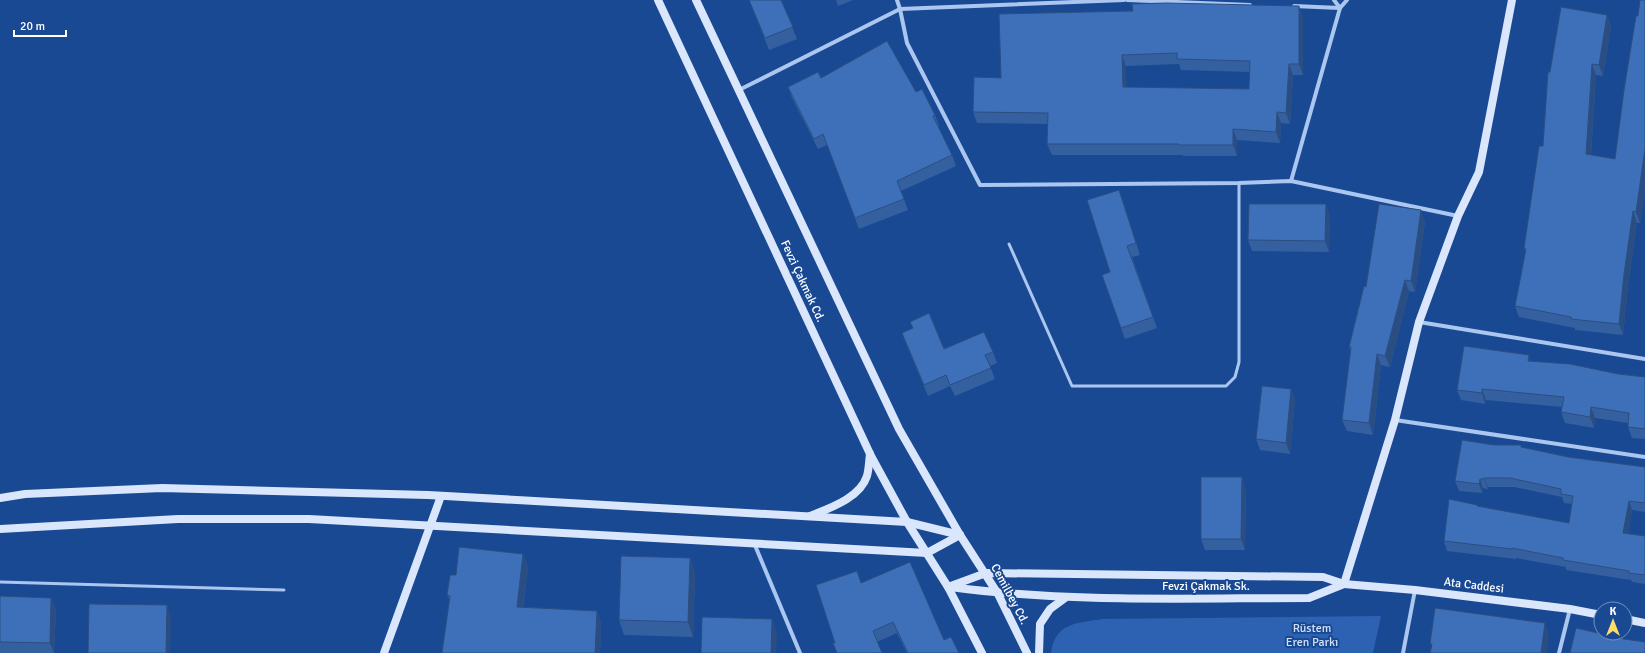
<svg xmlns="http://www.w3.org/2000/svg" width="1645" height="653" font-family="Signika,sans-serif">
  <style>
    .green { fill: #2d62b2 }
    .lines { fill: none; stroke-linecap: round; stroke-linejoin: round }
    .lane { stroke: #abc7f0; stroke-width: 3 }
    .street { stroke: #abc7f0; stroke-width: 4 }
    .secondary { stroke: #d9e6fb; stroke-width: 8 }
    .wall { fill: #3560a0; fill-rule: evenodd }
    .shaded-wall { fill: #2b4e82 }
    .building { fill: #3e70ba; stroke: #2b4e82; fill-rule: evenodd }
    .labels { text-anchor: middle; stroke-width: 4; stroke-linejoin: round; paint-order: stroke }
    .street-label { font-size: 12px; fill: #fff; stroke: #1a4994 }
    .park-label { font-size: 12px; fill: #d2e2fb; stroke: #1a4994 }
  </style>
  <rect width="100%" height="100%" fill="#1a4994"/>
  <!-- green -->
  <path class="green" d="M1381,616l-8,37h-322c4,-31 27,-30 52,-34z"/>
  <g class="lines">
    <!-- lane -->
    <g class="lane">
      <polyline points="1009,244 1072,386 1226,386 1235,377 1239,362 1239,183"/>
      <polyline points="0,582 284,590"/>
    </g>
    <!-- street -->
    <g class="street">
      <polyline points="897,0 900,9 907,43 980,185 1239,183 1291,181 1458,216"/>
      <polyline points="1127,0 1250,5"/>
      <polyline points="1334,0 1340,8"/>
      <polyline points="1294,6 1340,8"/>
      <polyline points="739,90 900,9 1124,0"/>
      <polyline points="1291,181 1340,8 1347,0"/>
      <polyline points="1419,322 1645,359"/>
      <polyline points="1395,420 1645,457"/>
      <polyline points="754,543 800,653"/>
      <polyline points="1403,653 1415,590"/>
      <polyline points="1559,653 1570,609"/>
    </g>
    <!-- secondary -->
    <g class="secondary">
      <polyline points="658,0 871,456 907,522 948,587 982,653"/>
      <polyline points="696,0 899,429 960,535 998,594 1027,653"/>
      <polyline points="0,498 25,494 162,488 428,495 907,522 960,535"/>
      <path d="M810,516c20,-8 50,-18 57,-40 2,-7 2,-15 3,-22"/>
      <polyline points="0,529 178,519 309,519 927,553 960,535"/>
      <polyline points="1344,584 1395,420 1419,322 1458,216 1479,172 1512,0"/>
      <polyline points="948,587 986,573 1323,577 1344,584 1415,590 1570,609 1601,615"/>
      <path d="M950,587c119,16 239,11 359,11l35,-14"/>
      <polyline points="1625,619 1645,623"/>
      <polyline points="384,653 441,496"/>
      <polyline points="1039,653 1040,624 1050,609 1065,598"/>
    </g>
  </g>
  <!-- wall -->
  <g class="wall">
    <polygon points="749,0 781,0 797,39 769,50"/>
    <polygon points="836,0 853,0 838,6"/>
    <polygon points="1645,0 1645,189 1640,223 1637,223 1628,285 1623,335 1575,330 1575,328 1519,317 1515,306 1526,253 1524,248 1543,146 1550,72 1607,15 1611,26 1603,76 1596,75 1591,155 1615,159 1638,16"/>
    <path d="M1303,17v58h-10l-3,49 -9,-1 -1,20 -43,-3v16h-54v-1h-131l-5,-11 1,-20 -71,-1 -4,-11 28,-34zM1179,64l2,6 69,2 -1,17 -123,-2v-21z"/>
    <polygon points="821,78 916,92 935,115 939,126 938,126 952,155 956,166 901,191 908,210 859,229 827,145 818,149 792,98 788,87"/>
    <polygon points="1123,201 1140,255 1132,257 1157,328 1125,339 1121,328 1110,272"/>
    <polygon points="1330,215 1329,252 1252,251 1248,240"/>
    <polygon points="1425,221 1415,292 1409,291 1390,367 1381,365 1373,435 1347,431 1342,420 1351,352 1349,347"/>
    <polygon points="902,333 944,349 993,352 997,363 990,366 995,379 955,396 950,386 928,396 906,344"/>
    <polygon points="1529,355 1531,362 1645,377 1645,439 1632,438 1628,427 1628,423 1595,418 1594,428 1565,423 1561,412 1562,407 1486,400 1485,404 1461,400 1457,390"/>
    <polygon points="1291,389 1295,400 1290,454 1260,450 1256,439"/>
    <polygon points="1494,445 1522,447 1568,457 1645,467 1645,512 1632,510 1628,534 1645,536 1645,584 1632,582 1631,580 1566,570 1566,567 1516,558 1516,559 1447,551 1444,541 1477,506 1569,523 1572,504 1564,503 1562,497 1514,487 1488,487 1488,489 1483,488 1482,493 1459,491 1455,481"/>
    <polygon points="1246,489 1245,550 1205,550 1201,539"/>
    <polygon points="523,554 528,567 523,607 597,611 601,623 600,653 442,653 450,601 447,595 456,575"/>
    <polygon points="690,558 695,573 693,637 624,635 619,620"/>
    <polygon points="861,583 944,640 959,653 907,653 897,633 877,642 882,653 837,653 833,643 835,643"/>
    <polygon points="0,596 56,609 54,653 0,653"/>
  </g>
  <!-- shaded-wall -->
  <g class="shaded-wall">
    <polygon points="1299,6 1303,17 1303,75 1299,64"/>
    <polygon points="1607,15 1611,26 1603,76 1599,65"/>
    <polygon points="1122,55 1126,66 1127,98 1123,87"/>
    <polygon points="1289,64 1293,75 1290,124 1286,113"/>
    <polygon points="1592,64 1596,75 1590,166 1586,154"/>
    <polygon points="1277,112 1281,123 1280,143 1276,132"/>
    <polygon points="1233,129 1237,140 1237,156 1233,145"/>
    <polygon points="1645,149 1645,189 1640,223 1636,212"/>
    <polygon points="1119,190 1123,201 1140,255 1136,243"/>
    <polygon points="1326,204 1330,215 1329,252 1325,241"/>
    <polygon points="1421,210 1425,221 1415,292 1411,281"/>
    <polygon points="1633,211 1637,223 1628,285 1623,335 1619,324 1624,274"/>
    <polygon points="1405,280 1409,291 1390,367 1385,356"/>
    <polygon points="1377,354 1381,365 1373,435 1369,423"/>
    <polygon points="1529,355 1533,366 1528,361"/>
    <polygon points="1291,389 1295,400 1290,454 1286,443"/>
    <polygon points="1482,389 1486,400 1485,404 1482,393"/>
    <polygon points="1591,407 1595,418 1594,428 1590,417"/>
    <polygon points="1242,477 1246,489 1245,550 1241,539"/>
    <polygon points="1484,478 1488,487 1488,489 1484,479"/>
    <polygon points="1480,479 1483,488 1482,493 1479,484"/>
    <polygon points="1629,501 1632,510 1627,543 1623,533"/>
    <polygon points="523,554 528,567 521,619 517,607"/>
    <polygon points="690,558 695,573 693,637 688,622"/>
    <polygon points="51,598 56,609 54,653 50,643"/>
    <polygon points="167,605 171,617 170,653 166,653"/>
    <polygon points="597,611 601,623 600,653 595,653"/>
    <polygon points="772,619 777,633 776,653 771,653"/>
    <polygon points="1545,623 1549,635 1547,653 1541,653"/>
  </g>
  <!-- building -->
  <g class="building">
    <polygon points="749,0 781,0 793,27 765,38"/>
    <polygon points="1640,0 1645,0 1645,149 1636,212 1633,211 1624,274 1619,324 1571,319 1571,317 1515,306 1526,249 1524,248 1539,146 1543,146 1548,72 1550,72 1561,7 1607,15 1599,65 1592,64 1586,154 1615,159 1624,90 1636,16 1638,16"/>
    <path d="M1166,3l133,3v58h-10l-3,49 -9,-1 -1,20 -43,-3v16h-54v-1h-132l1,-31 -75,-1 1,-35 27,1 -2,-64 134,-3 -1,-7zM1177,53v6l73,2 -1,28 -126,-2 -1,-32z"/>
    <polygon points="887,41 916,92 922,89 935,115 933,116 952,155 897,181 904,199 855,218 823,134 814,139 788,87 818,72 821,78"/>
    <polygon points="1119,190 1136,243 1127,246 1153,317 1121,328 1102,275 1110,272 1087,200"/>
    <polygon points="1249,204 1326,204 1325,241 1248,240"/>
    <polygon points="1379,204 1421,210 1411,281 1405,280 1385,356 1377,354 1369,423 1342,420 1351,347 1349,347 1364,286 1366,287"/>
    <polygon points="929,313 944,349 984,332 993,352 985,355 991,368 950,385 946,375 924,385 902,333 913,328 910,322"/>
    <polygon points="1464,346 1529,355 1528,361 1570,364 1618,374 1645,377 1645,429 1628,427 1629,413 1591,407 1590,417 1561,412 1564,397 1482,389 1482,393 1457,390"/>
    <polygon points="1262,386 1291,389 1286,443 1256,439"/>
    <polygon points="1462,440 1494,445 1521,445 1521,447 1568,457 1645,467 1645,503 1629,501 1623,533 1645,536 1645,575 1629,573 1629,571 1563,560 1563,558 1512,548 1512,549 1444,541 1449,499 1477,505 1477,506 1569,523 1573,496 1561,494 1561,489 1510,478 1484,478 1484,479 1480,479 1479,484 1455,481"/>
    <polygon points="1201,477 1242,477 1241,539 1201,539"/>
    <polygon points="459,547 523,554 517,607 597,611 595,653 442,653 450,596 447,595 450,575 456,575"/>
    <polygon points="621,556 690,558 688,622 619,620"/>
    <polygon points="910,562 944,640 951,637 959,653 908,653 893,622 873,631 882,653 837,653 833,643 835,643 816,585 857,571 861,583"/>
    <polygon points="0,596 51,598 50,643 0,642"/>
    <polygon points="89,604 167,605 166,653 88,653"/>
    <polygon points="1435,608 1545,623 1541,653 1430,653 1432,644 1430,644"/>
    <polygon points="702,617 772,619 771,653 701,653"/>
    <polygon points="1576,628 1624,639 1645,642 1645,653 1570,653"/>
  </g>
  <g class="labels">
    <!-- street labels -->
    <g class="street-label">
      <text transform="translate(803 281) rotate(65)" y="4">Fevzi Çakmak Cd.</text>
      <text transform="translate(1474 585) rotate(7)" y="4">Ata Caddesi</text>
      <text x="1206" y="590">Fevzi Çakmak Sk.</text>
      <text transform="translate(1010 594) rotate(62)" y="4">Cemilbey Cd.</text>
    </g>
    <!-- park labels -->
    <g class="park-label">
      <text x="1312" y="632">Rüstem<tspan x="1312" dy="14">Eren Parkı</tspan></text>
    </g>
  </g>
  <!-- north arrow -->
  <g transform="translate(1613 621)"><circle r="19" fill="#1a4994" stroke="#7692bf"/>
  <path d="M0-3L7 15L0 10L-7 15Z" fill="#ffdb6a"/>
  <text y="-6" font-size="11" font-weight="bold" text-anchor="middle" fill="#ffffff">K</text>
  </g>
  <!-- scale -->
  <path d="M14 30v6h52v-6" fill="none" stroke="#ffffff" stroke-width="2"/>
  <text x="20" y="30" font-size="12" fill="#ffffff" stroke="#1a4994" stroke-width="3" paint-order="stroke">20 m</text>
</svg>
